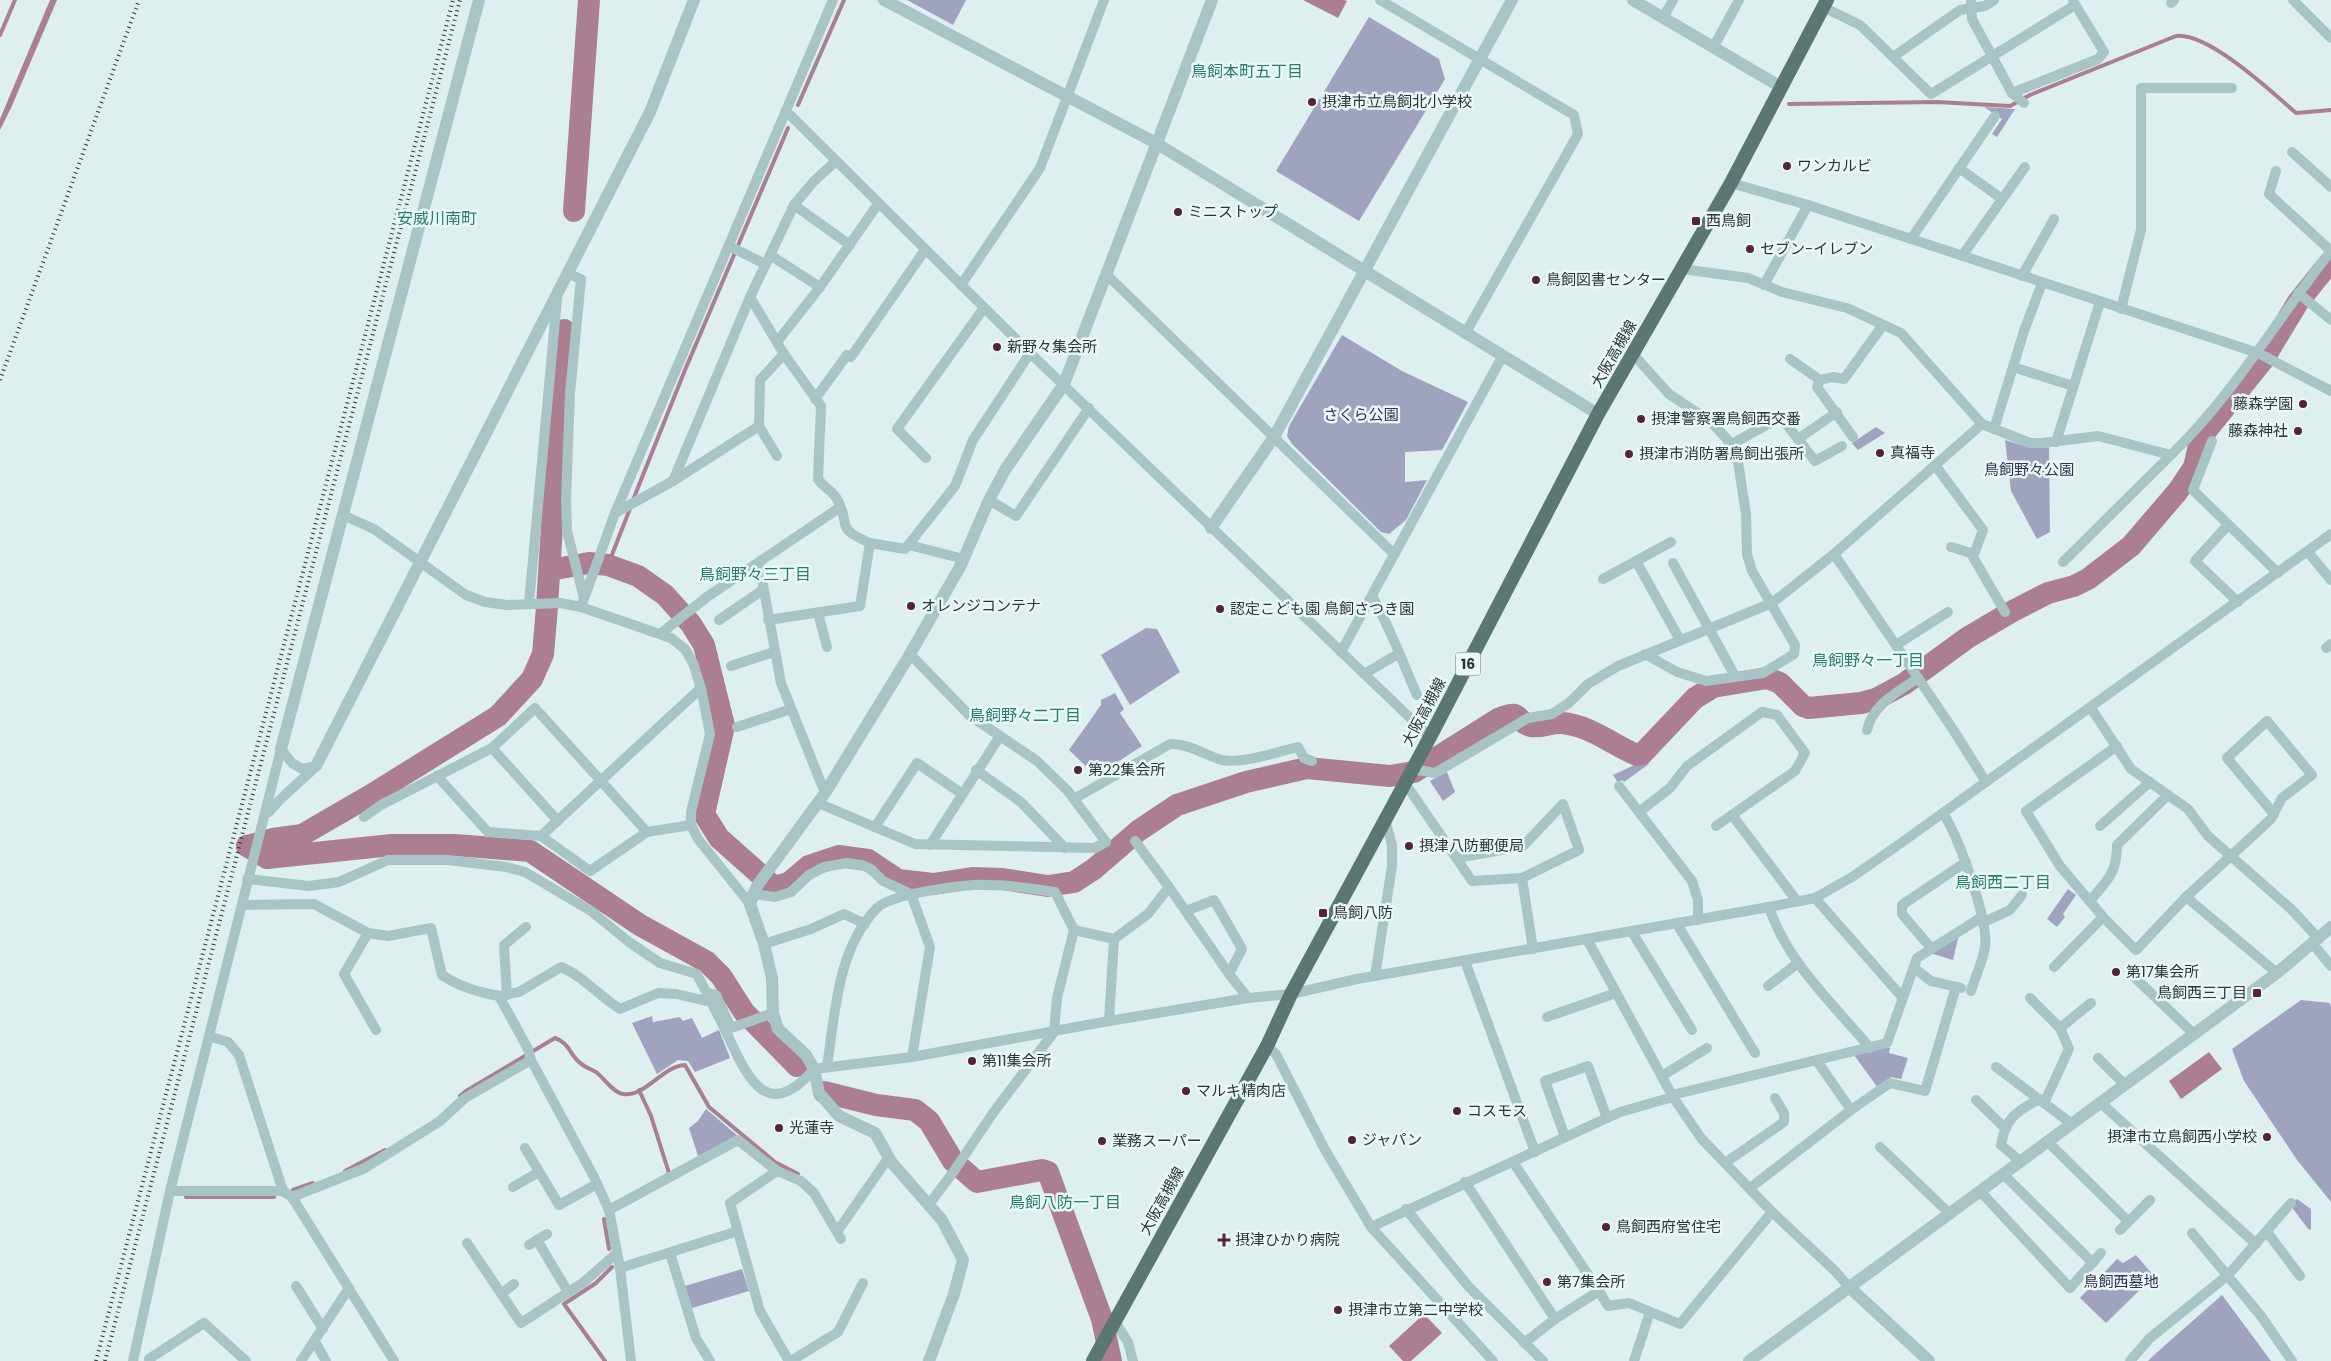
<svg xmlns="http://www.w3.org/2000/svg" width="2331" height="1361" font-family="Poppins,'Noto Sans JP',sans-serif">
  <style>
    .green { fill: #9fa3be }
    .water { fill: #ab7f91 }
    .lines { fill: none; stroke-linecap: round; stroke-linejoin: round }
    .stream { stroke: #ab7f91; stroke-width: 4 }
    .river { stroke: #ab7f91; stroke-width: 22 }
    .minor { stroke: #a8c4c4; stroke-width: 10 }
    .tertiary { stroke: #a8c4c4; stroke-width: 12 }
    .primary { stroke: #5c7673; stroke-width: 14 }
    .rail { stroke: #293634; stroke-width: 4; stroke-dasharray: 1 4; stroke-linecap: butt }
    .poi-dot { fill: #532336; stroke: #eaf7f8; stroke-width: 2 }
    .labels { text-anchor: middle; stroke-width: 5; stroke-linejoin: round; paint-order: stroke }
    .shield { fill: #eaf7f8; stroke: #63706f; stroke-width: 1 }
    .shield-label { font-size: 14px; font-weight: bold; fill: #293634 }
    .poi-label { font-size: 15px; fill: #293634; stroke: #eaf7f8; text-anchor: start }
    .street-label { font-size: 15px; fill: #293634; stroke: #eaf7f8 }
    .park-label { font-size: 15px; fill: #2f3252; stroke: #eaf7f8 }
    .neighbourhood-label { font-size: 16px; fill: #2a7d6b; stroke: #eaf7f8 }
  </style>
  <rect width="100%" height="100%" fill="#deeff0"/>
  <!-- green -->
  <g class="green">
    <polygon points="907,0 966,0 953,25"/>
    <polygon points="1369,17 1439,59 1445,79 1359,221 1276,171"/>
    <polygon points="1984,107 2015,109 1997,137 1992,134 2002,119"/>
    <polygon points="1342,335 1402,371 1468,402 1442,450 1405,452 1405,482 1427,480 1406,520 1389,534 1381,532 1292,444 1287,436 1289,426"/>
    <polygon points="1876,427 1885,433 1858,450 1852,443"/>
    <polygon points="2005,440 2032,448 2049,447 2050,532 2037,539 2011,491"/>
    <polygon points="1146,628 1157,629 1180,672 1130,705 1101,655"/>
    <polygon points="1115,693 1124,709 1120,713 1142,746 1096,776 1069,750 1101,705 1101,700"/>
    <polygon points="1645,760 1649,764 1624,782 1622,780 1618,783 1613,775"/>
    <polygon points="1447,772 1455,792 1443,801 1430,781"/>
    <polygon points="2068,889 2076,895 2063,914 2065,917 2057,927 2047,919"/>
    <polygon points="1959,934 1953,960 1930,953"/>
    <polygon points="2301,1000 2330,1003 2331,1008 2331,1202 2297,1160 2244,1081 2232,1049"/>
    <polygon points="652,1016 653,1022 680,1017 683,1021 692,1018 702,1038 719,1030 730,1058 695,1072 688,1061 678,1060 657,1074 632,1023"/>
    <polygon points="1882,1046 1890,1048 1889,1053 1908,1058 1901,1079 1891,1077 1878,1088 1854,1055"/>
    <polygon points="706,1109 738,1136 698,1156 689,1128 698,1121"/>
    <polygon points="2297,1199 2311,1209 2311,1229 2309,1230 2290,1205"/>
    <polygon points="2136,1255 2154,1276 2106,1323 2080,1298 2117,1259 2123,1263"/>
    <polygon points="742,1269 749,1291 692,1308 685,1286"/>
    <polygon points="2222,1295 2271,1361 2148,1361 2154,1355"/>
  </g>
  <!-- water -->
  <g class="water">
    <polygon points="50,0 57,0 11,108 0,130 0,119"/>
    <polygon points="1303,0 1344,0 1347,1 1338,18"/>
    <polygon points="2209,1052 2222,1069 2181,1099 2169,1081"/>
    <polygon points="1424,1314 1442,1333 1411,1361 1403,1361 1389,1346"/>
  </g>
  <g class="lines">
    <!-- stream -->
    <g class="stream">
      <polyline points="0,35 15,0"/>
      <path d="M1789,104l148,-2 73,4 20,-11 146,-59c32,-4 96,56 120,77l35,-3"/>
      <polyline points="798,105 844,0"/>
      <polyline points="633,500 685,370 788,128"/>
      <polyline points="608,565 631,506"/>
      <polyline points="639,1090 651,1116 669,1173 668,1174"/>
      <path d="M460,1096l6,-5 89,-53c13,4 15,16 24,24 5,5 12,7 17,10 8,6 17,21 27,22 23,3 39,-28 62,-29l24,42 66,55 23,12"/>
      <polyline points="345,1171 385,1150"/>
      <polyline points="293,1190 313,1183"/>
      <polyline points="186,1197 274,1197"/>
      <polyline points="604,1219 609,1249"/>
      <polyline points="605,1361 564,1304 596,1283 612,1267"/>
    </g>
    <!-- river -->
    <g class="river">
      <polyline points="574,211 589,0"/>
      <path d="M550,570l39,-7 19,2 30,11 27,19 26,29 13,21 20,81 -20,88 15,24 55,49 15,-4 20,-17 30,-10 29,4 30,20 35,4 39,-6 31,1 45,7 26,-4 20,-13 44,-38 39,-26 69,-23 61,-14 83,8 24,-4 84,-53c27,-11 14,2 33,7 10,2 21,-4 31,-3 27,2 51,22 75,32l5,-1 53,-56 18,-11 54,-9 13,5 23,23 6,2 52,-5 15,-4 28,-15 63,-46 44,-26 37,-19 26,-7 14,-7 43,-33 47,-55 16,-24 7,-30 62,-77 35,-58 33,-41"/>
      <polyline points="247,846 273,839 302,835 371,795 498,716 532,679 543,654 547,607 564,330"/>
      <polyline points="247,846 267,858 392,845 455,845 530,851 640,925 707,962 721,976 744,1012 797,1066"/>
      <polyline points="824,1092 876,1105 915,1110 929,1121 953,1161 977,1182 1042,1170 1048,1172 1102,1319 1111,1361"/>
    </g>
    <!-- minor -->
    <g class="minor">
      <polyline points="1380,0 1574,115 1578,134 1465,334"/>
      <polyline points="1971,0 1972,19 2012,93 2024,103"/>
      <polyline points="2293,0 2331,38"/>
      <polyline points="2171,3 2174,0"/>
      <polyline points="1823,7 1860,25 1931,94 2075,5"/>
      <polyline points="1663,18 1673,0"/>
      <polyline points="1713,48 1739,0"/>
      <polyline points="1893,57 1960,10 1985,6 1994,0"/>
      <polyline points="2012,93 2098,59 2104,52 2073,1"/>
      <polyline points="786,111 1030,353 1430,737"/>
      <polyline points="2292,152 2331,187"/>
      <polyline points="1959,168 2002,199"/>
      <polyline points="2276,171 2269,194 2331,251"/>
      <polyline points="1731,183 1808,205 2258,353 2331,391"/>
      <polyline points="794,205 850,245"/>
      <polyline points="1911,239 1995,116"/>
      <polyline points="729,246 765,264"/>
      <polyline points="770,255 820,287"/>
      <polyline points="1962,256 2025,167"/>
      <polyline points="1682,269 1748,278 1782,292 1847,308 1901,333 1982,424"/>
      <polyline points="567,273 581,279 570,393 566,499 567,531 584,598"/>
      <polyline points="1106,274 1394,554"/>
      <polyline points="2022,276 2054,219"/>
      <polyline points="961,285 1040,168 1104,0"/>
      <polyline points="1764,285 1808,205"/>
      <polyline points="2298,293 2331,320"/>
      <path d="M750,297l34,57 37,52 -3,73c5,8 15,12 19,20 15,27 -4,28 33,44l-10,63 -92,14"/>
      <polyline points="2121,309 2141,230 2141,88 2232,88"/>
      <polyline points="777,342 820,287 878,204"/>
      <polyline points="1633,354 1669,394 1711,422 1727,439 1738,462 1746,514 1747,554 1752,571 1795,645 1794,654 1763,673 1706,681 1677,672 1645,654"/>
      <polyline points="1790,359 1820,380 1833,377 1844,379 1883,325"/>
      <polyline points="2013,367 2073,386"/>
      <polyline points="1820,380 1817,387 1853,437"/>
      <polyline points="815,399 847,355 851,357 925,250"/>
      <polyline points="1994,429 2024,331 2042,283"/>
      <polyline points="1798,439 1837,412"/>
      <polyline points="2212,441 2193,490 2278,573"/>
      <polyline points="2056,442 2100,302"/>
      <polyline points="1730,445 1781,417 1815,461 1842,446"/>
      <polyline points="777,456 759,426 760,380 784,354"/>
      <polyline points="926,458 897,429 984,308"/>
      <polyline points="1935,465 1983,530 1973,557 2005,612"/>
      <polyline points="673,481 750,297 794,205 814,181 835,162"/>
      <polyline points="989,500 1016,516 1089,408"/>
      <polyline points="615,513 673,481 759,426"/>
      <polyline points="345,516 374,529 466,595 485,602 507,605 560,603 581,607 671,638 685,649 693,663 701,688 710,734 691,812 691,825 698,839 750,904"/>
      <polyline points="2228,525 2195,561 2238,602"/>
      <polyline points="870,543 905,549 955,486 973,440 1030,353"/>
      <polyline points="909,545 964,559"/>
      <polyline points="1951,547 1974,554"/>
      <polyline points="2308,552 2331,580"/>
      <polyline points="1834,554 1954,731 1986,782"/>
      <polyline points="1636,561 1680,640"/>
      <polyline points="2063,562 2171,455"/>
      <polyline points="759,563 781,683 825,793"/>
      <polyline points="1673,563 1735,676"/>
      <polyline points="1603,579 1671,542"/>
      <path d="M1372,596c18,31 30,65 45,99"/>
      <polyline points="529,603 557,299"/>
      <polyline points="581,607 615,513 833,0"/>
      <polyline points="818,613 827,647"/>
      <polyline points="719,620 763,590"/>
      <polyline points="660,634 707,597 839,508"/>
      <polyline points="1896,645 1948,612"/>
      <polyline points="2326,648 2331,644"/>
      <polyline points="1341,652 1502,357"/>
      <polyline points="731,666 774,652"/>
      <polyline points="1364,674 1398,654"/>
      <polyline points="2091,708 2131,769 2188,809 2208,836 2291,909 2319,939"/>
      <polyline points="737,727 791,709"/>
      <path d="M1867,730c6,-26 31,-38 51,-52"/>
      <polyline points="2117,746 2026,811 2060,866 2103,917 2136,950 2186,897 2271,819 2282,798 2312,775 2267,721 2227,758 2274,814"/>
      <polyline points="492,748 558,821"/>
      <polyline points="281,749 292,763 302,769 316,766"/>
      <path d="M1412,769l23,4 93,-55 24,-4 17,-11 19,-19 30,-18 154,-63 62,-49 148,-130 48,19h13l55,-7 73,19c63,-61 106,-136 160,-204"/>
      <polyline points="976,770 1021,802 1065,848"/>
      <polyline points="437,776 488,832 541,836 590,871 647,832 691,825"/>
      <polyline points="1405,783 1472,881 1522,878 1579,850 1563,804 1523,846 1457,858"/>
      <polyline points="1619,786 1692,881 1698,900 1698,920"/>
      <path d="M1074,799l96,-55c18,-1 34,11 52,16 20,4 55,-8 76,-13l6,11 8,3"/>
      <polyline points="818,803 915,844 1095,848 1106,842 1067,790 1037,761 969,715 910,654"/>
      <path d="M269,812c13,-17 32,-30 47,-46"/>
      <polyline points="1639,812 1670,788 1687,766 1762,712 1777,715 1805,753 1795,771 1716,826"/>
      <path d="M1943,813c15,23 46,107 42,134 -2,14 -10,30 -14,44"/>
      <polyline points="1732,815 1797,901"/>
      <polyline points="364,817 381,805 492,748 535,708 647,832"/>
      <polyline points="2100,826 2150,782"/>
      <polyline points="875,827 917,763 961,793"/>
      <polyline points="541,836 701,688"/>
      <polyline points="1135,841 1169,887 1229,974"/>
      <polyline points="930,845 1000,736"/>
      <polyline points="1522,878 1533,949"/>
      <path d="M247,879l62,7 30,-4 49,-22h60l58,7 19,5 66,39 38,31 31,21 37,11c10,20 21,41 31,62 20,43 40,87 86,33l98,-12 197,-36 139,-23 43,-4 66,-15 412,-72 46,-9 37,-21 49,-34 430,-309"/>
      <polyline points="752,894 775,897 791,892 809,875 824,867 847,863 862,865 871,869 883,881 911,894 930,947 912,1057"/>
      <polyline points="2186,897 2277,973"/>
      <polyline points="1815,898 1902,997"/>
      <path d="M2090,901c17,-21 27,-27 27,-56l51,-50"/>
      <path d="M242,905l72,-1 54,29 20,3 43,-8 11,47c18,12 36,17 57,21l29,53 3,11 63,117 15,33 11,58 11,93"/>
      <path d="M1769,907c18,55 65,98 101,141"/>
      <polyline points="1186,911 1214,900 1242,949 1229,974 1248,998"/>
      <polyline points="1982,923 2010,910 2022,895"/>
      <polyline points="1677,924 1755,1053"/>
      <polyline points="1074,930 1114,939 1148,914 1169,887"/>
      <polyline points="1632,932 1692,1030"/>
      <polyline points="368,933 344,974 376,1030"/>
      <polyline points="1587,939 1673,1097 1701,1138 1772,1212 1835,1271 1848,1286"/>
      <polyline points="764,944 811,929 844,914 865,924"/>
      <polyline points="2313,944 2331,966"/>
      <polyline points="1931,948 1902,914 1902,905 1966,862"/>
      <polyline points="1465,961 1535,1152"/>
      <polyline points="2054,967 2103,917"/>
      <polyline points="1914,968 1931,981 1961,988"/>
      <polyline points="2132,975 2194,1034"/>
      <polyline points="1375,976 1392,866 1392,845 1385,819"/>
      <polyline points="1768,986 1798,963"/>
      <polyline points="707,993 716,995 731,1028 773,1013"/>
      <polyline points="507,995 504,945 526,927"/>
      <path d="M499,996l20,-4 42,-25c22,9 38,29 59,42l38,-16 18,1 35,8"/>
      <polyline points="2030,998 2060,1028 2069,1049 2044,1103"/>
      <polyline points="1547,1017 1616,993"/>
      <polyline points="1109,1021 1114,939"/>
      <polyline points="2060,1028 2091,1003"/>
      <polyline points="209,1036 228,1042 239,1055 283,1191"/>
      <polyline points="1267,1046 1276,1054 1324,1148 1371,1227 1620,1112 1673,1097"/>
      <polyline points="2098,1058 2125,1085"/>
      <polyline points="1817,1061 1851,1110"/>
      <path d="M827,1067c8,-53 10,-117 49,-158 14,-16 92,-25 114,-24 22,0 43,4 65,7l19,38 -17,68 -3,34 -61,81 -39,58 -24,32"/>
      <polyline points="1996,1067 2072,1124"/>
      <polyline points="1662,1076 1707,1048"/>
      <polyline points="1672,1095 1887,1043 1917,958 1982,917"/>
      <polyline points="1976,1100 2004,1127"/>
      <polyline points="2101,1103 2256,1244"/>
      <polyline points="1565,1137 1545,1081 1588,1066 1607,1118"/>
      <polyline points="2048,1142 2128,1221"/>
      <polyline points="1880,1147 1949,1213"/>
      <polyline points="525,1148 559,1205 597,1184"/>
      <path d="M2020,1161l-19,-16c5,-28 14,-32 38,-46"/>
      <polyline points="1725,1163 1784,1122 1784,1113 1775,1098"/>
      <polyline points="777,1171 730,1203 760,1311 789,1361"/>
      <polyline points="2003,1174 2093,1263"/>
      <polyline points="1465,1182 1555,1319 1599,1291 1513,1162"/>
      <polyline points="513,1187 539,1172"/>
      <polyline points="1750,1188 1851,1110 1890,1083 1925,1091 1956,987"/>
      <polyline points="170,1191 283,1191 292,1197 394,1361"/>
      <polyline points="1980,1191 2070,1288 2101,1253"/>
      <polyline points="292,1197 365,1168 440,1121 465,1098 531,1060"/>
      <polyline points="1406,1209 1468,1286 1543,1361"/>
      <polyline points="609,1210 738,1140 777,1171 801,1181 814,1193 841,1239"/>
      <polyline points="1371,1227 1493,1361"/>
      <polyline points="2120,1230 2150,1200"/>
      <polyline points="837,1232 889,1157"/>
      <polyline points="2267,1232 2300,1276"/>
      <polyline points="2192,1233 2261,1316 2292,1361"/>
      <polyline points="537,1240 568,1292"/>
      <polyline points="467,1243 521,1323 584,1282 617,1253"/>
      <polyline points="529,1245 547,1234"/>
      <polyline points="670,1253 696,1338 710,1361"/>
      <polyline points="620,1268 738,1231"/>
      <polyline points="296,1286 323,1329"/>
      <polyline points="1599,1291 1608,1306 1629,1303 1680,1324 1772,1212"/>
      <polyline points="501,1294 514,1284"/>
      <polyline points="1115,1322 1128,1342 1133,1361"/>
      <polyline points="315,1342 326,1361"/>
      <polyline points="1524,1343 1555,1319"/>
      <polyline points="149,1359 204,1323 246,1361"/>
      <polyline points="133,1361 170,1191 281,749"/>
      <polyline points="301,1361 349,1288"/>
      <polyline points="791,1361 838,1332 863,1283"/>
      <polyline points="1634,1361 1650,1312"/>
      <polyline points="2130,1361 2150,1338 2228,1275 2291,1203"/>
    </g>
    <!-- tertiary -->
    <g class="tertiary">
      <polyline points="884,0 1156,143 1598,414"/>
      <polyline points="1633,0 1781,87"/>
      <polyline points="1211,528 1274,437 1512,0"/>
      <polyline points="281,749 479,0"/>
      <polyline points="316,766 650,112 694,0"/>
      <polyline points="1848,1286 1929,1361"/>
      <polyline points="929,1361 954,1294 963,1260 942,1220 892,1163 875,1133 839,1116 819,1093 814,1069 806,1055 778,1029 773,1013 772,978 764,944 750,904 757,886 825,793 906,661 961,565 989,500 1005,470 1064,384 1212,0"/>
      <polyline points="1749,1361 2277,973 2331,927"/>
    </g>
    <!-- primary -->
    <polyline class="primary" points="1093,1361 1267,1046 1291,994 1430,737 1598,414 1731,183 1827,0"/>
    <!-- rail -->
    <g class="rail">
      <polyline points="0,380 139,0"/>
      <polyline points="96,1361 453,0"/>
      <polyline points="105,1361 460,0"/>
    </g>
  </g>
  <!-- markers -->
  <g class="poi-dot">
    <circle cx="1312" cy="102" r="5"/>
    <circle cx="1787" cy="166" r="5"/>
    <circle cx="1178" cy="212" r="5"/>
    <rect x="1691" y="216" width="10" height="10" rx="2.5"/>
    <circle cx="1750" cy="249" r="5"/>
    <circle cx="1536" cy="280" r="5"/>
    <circle cx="997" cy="347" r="5"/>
    <circle cx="2303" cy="404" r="5"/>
    <circle cx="1641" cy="419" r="5"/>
    <circle cx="2298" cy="431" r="5"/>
    <circle cx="1880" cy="453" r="5"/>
    <circle cx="1629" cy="454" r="5"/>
    <circle cx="911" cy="606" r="5"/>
    <circle cx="1220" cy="609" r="5"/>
    <circle cx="1078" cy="770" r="5"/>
    <circle cx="1409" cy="846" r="5"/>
    <rect x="1318" y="908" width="10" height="10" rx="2.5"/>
    <circle cx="2116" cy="972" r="5"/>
    <rect x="2252" y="988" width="10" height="10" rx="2.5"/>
    <circle cx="972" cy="1061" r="5"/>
    <circle cx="1186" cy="1091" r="5"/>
    <circle cx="1457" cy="1111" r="5"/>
    <circle cx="779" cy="1128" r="5"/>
    <circle cx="2267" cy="1137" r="5"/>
    <circle cx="1352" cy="1140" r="5"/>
    <circle cx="1102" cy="1141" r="5"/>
    <circle cx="1606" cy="1227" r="5"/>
    <path d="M1221.5 1232.5h5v5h5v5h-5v5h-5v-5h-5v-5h5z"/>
    <circle cx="1547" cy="1282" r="5"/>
    <circle cx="1338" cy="1310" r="5"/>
  </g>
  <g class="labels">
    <!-- shield labels -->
    <rect class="shield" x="1455.5" y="652.5" width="25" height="23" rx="4"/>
    <g class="shield-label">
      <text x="1468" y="669">16</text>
    </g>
    <!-- poi labels -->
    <g class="poi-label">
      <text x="1322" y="107">摂津市立鳥飼北小学校</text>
      <text x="1797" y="171">ワンカルビ</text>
      <text x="1188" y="217">ミニストップ</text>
      <text x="1706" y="226">西鳥飼</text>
      <text x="1760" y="254">セブン-イレブン</text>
      <text x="1546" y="285">鳥飼図書センター</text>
      <text x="1007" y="352">新野々集会所</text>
      <text x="2293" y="409" text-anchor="end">藤森学園</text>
      <text x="1651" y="424">摂津警察署鳥飼西交番</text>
      <text x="2288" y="436" text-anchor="end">藤森神社</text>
      <text x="1890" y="458">真福寺</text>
      <text x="1639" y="459">摂津市消防署鳥飼出張所</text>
      <text x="921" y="611">オレンジコンテナ</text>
      <text x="1230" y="614">認定こども園 鳥飼さつき園</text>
      <text x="1088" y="775">第22集会所</text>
      <text x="1419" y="851">摂津八防郵便局</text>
      <text x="1333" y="918">鳥飼八防</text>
      <text x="2126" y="977">第17集会所</text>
      <text x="2247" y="998" text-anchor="end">鳥飼西三丁目</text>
      <text x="982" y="1066">第11集会所</text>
      <text x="1196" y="1096">マルキ精肉店</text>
      <text x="1467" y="1116">コスモス</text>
      <text x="789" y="1133">光蓮寺</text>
      <text x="2257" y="1142" text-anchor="end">摂津市立鳥飼西小学校</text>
      <text x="1362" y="1145">ジャパン</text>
      <text x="1112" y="1146">業務スーパー</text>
      <text x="1616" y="1232">鳥飼西府営住宅</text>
      <text x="1235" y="1245">摂津ひかり病院</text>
      <text x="1557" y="1287">第7集会所</text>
      <text x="1348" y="1315">摂津市立第二中学校</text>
    </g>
    <!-- street labels -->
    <g class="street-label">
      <text transform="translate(1614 354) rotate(-60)" y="5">大阪高槻線</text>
      <text transform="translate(1424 712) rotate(-62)" y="5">大阪高槻線</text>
      <text transform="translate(1162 1201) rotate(-61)" y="5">大阪高槻線</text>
    </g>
    <!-- park labels -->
    <g class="park-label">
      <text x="1361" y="420">さくら公園</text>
      <text x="2029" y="475">鳥飼野々公園</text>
      <text x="2121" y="1287">鳥飼西墓地</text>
    </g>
    <!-- neighbourhood labels -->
    <g class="neighbourhood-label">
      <text x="1247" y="77">鳥飼本町五丁目</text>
      <text x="437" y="224">安威川南町</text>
      <text x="755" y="580">鳥飼野々三丁目</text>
      <text x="1868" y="666">鳥飼野々一丁目</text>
      <text x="1025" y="721">鳥飼野々二丁目</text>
      <text x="2003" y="888">鳥飼西二丁目</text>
      <text x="1065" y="1208">鳥飼八防一丁目</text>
    </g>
  </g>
</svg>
